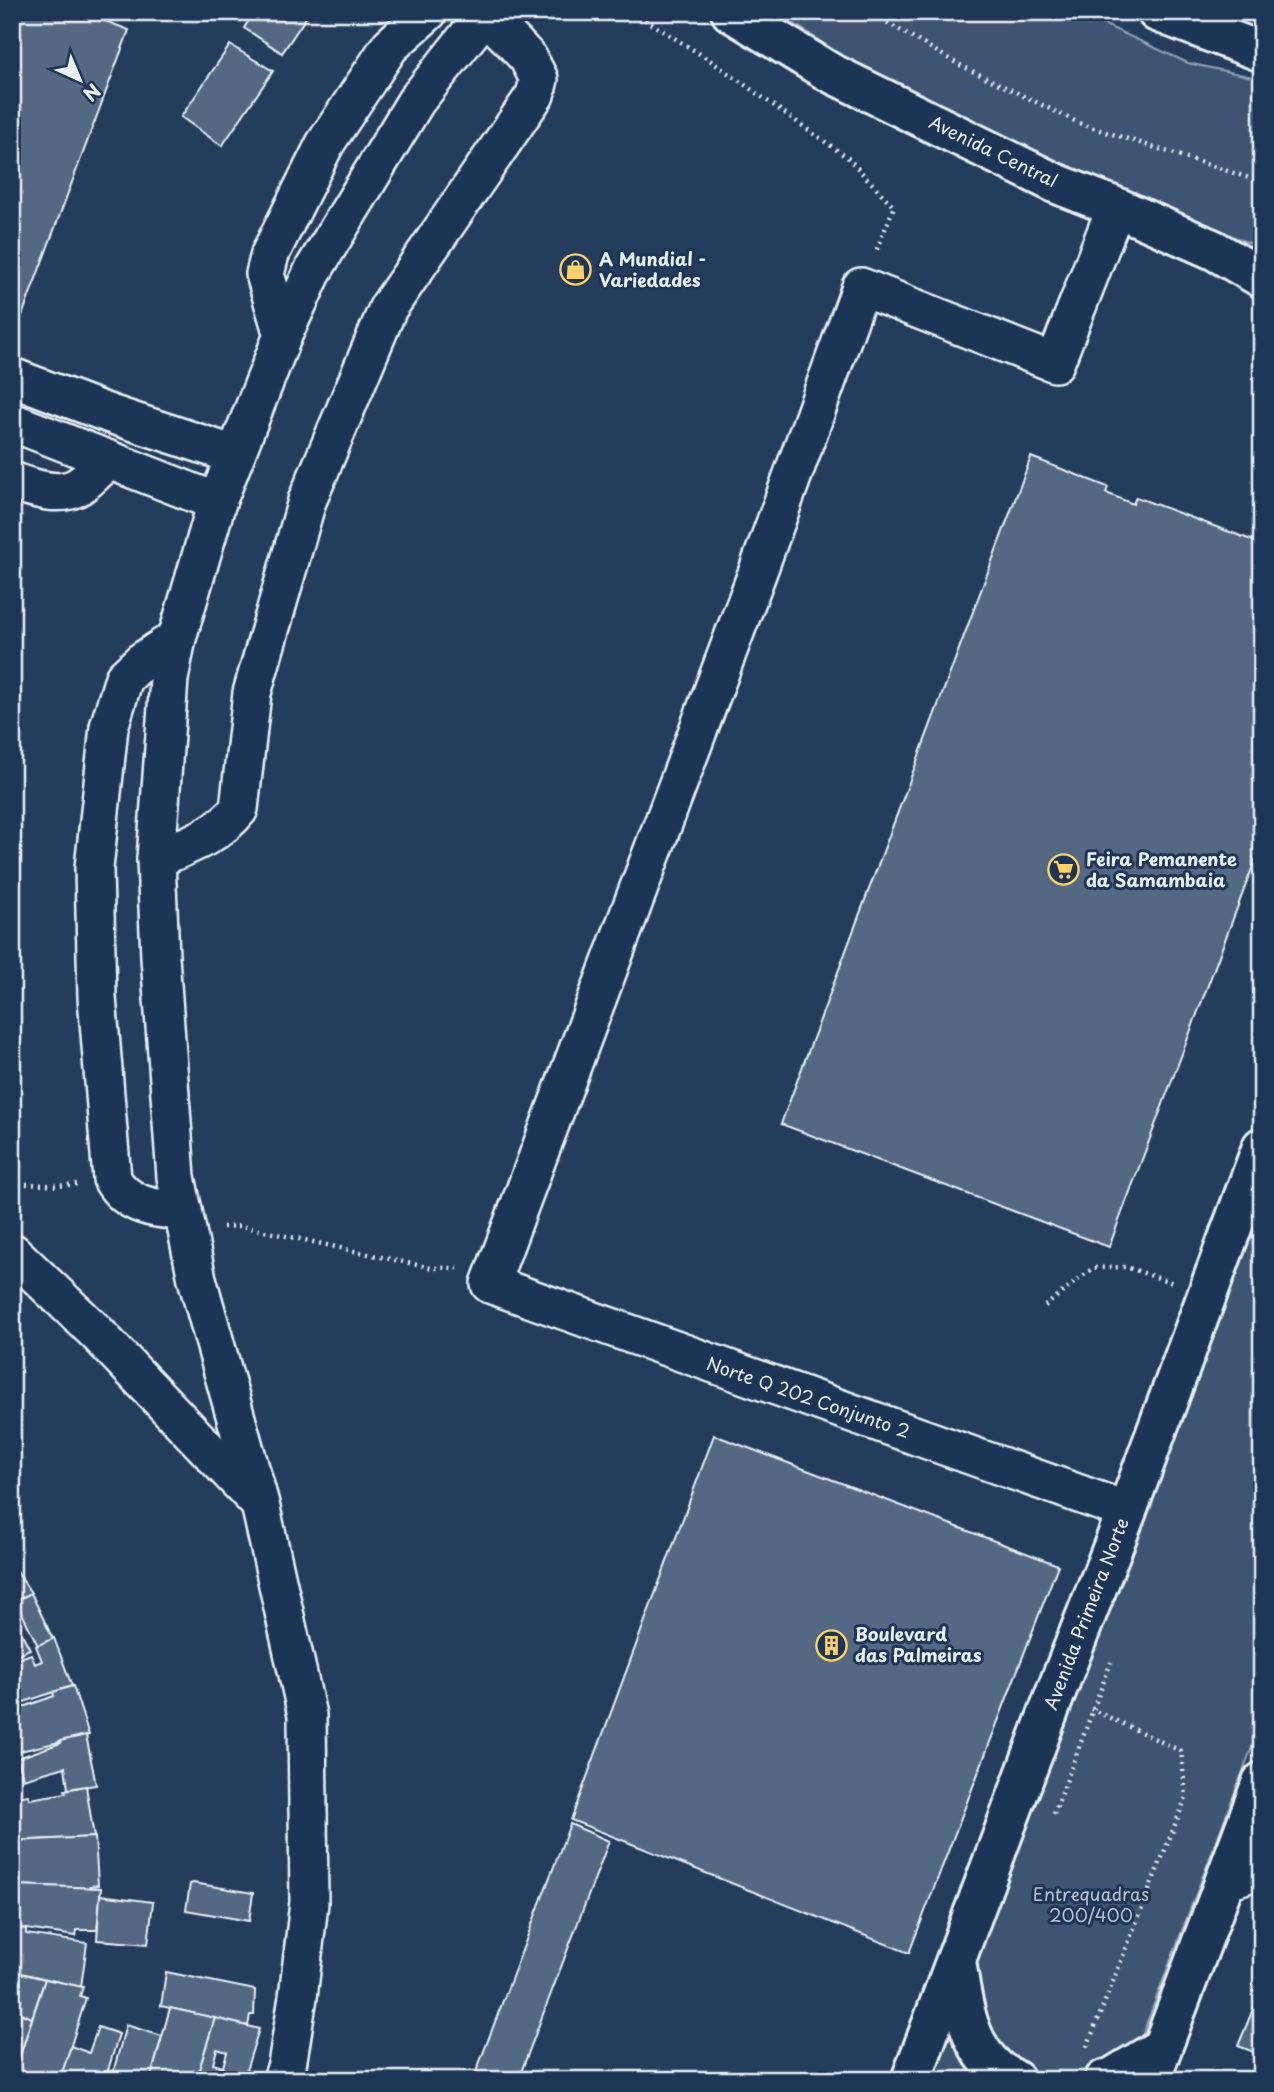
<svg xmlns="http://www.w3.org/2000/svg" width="1274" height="2092" font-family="'Playpen Sans',sans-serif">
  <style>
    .green { fill: #3e5472; stroke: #93a2b5; stroke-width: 2 }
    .building { fill: #536782; stroke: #e8f1f8; stroke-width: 2; fill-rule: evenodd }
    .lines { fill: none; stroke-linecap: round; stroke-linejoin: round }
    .minor-casing { stroke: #e8f1f8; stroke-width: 42 }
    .major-casing { stroke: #e8f1f8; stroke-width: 44 }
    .path { stroke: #e8f1f8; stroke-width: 4.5; stroke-dasharray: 2 5; stroke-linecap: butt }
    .minor { stroke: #1d3557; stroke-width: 37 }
    .major { stroke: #1d3557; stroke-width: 38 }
    .labels { text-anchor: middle; stroke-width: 6; stroke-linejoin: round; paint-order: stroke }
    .street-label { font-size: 18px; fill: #e8f1f8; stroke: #1d3557 }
    .poi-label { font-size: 18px; font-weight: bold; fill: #e8f1f8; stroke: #1d3557; text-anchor: start }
    .park-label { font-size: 18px; fill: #b5c2d0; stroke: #1d3557 }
  </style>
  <rect width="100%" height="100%" fill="#253d5d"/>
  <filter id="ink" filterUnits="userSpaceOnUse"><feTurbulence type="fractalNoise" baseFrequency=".0143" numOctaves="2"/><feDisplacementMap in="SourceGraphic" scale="14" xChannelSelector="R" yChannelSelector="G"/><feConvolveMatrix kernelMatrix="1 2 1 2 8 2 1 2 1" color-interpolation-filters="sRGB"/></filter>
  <g filter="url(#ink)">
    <!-- green -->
    <g class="green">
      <polygon points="777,12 1077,12 1188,63 1262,79 1262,248 934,118"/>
      <polygon points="1223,12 1262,12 1262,23"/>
      <polygon points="1262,1193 1262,1721 1125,2080 925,2080"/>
    </g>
    <!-- building -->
    <g class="building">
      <polygon points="12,12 82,12 129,30 17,329 12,327"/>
      <polygon points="254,12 308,12 309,13 282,53 244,28"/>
      <polygon points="230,45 273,71 222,146 181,117"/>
      <polygon points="1031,457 1108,487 1106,493 1133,504 1136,497 1262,544 1262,842 1109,1247 781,1124"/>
      <polygon points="714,1435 1058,1565 909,1953 571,1820"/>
      <polygon points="12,1564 31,1593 13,1603 12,1601"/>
      <polygon points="31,1593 53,1639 38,1646 16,1601"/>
      <polygon points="12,1615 30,1649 12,1657"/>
      <polygon points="54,1638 72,1686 12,1706 12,1661 31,1654 35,1664 42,1661 36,1646"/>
      <polygon points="73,1686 89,1735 12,1753 12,1711 54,1696 53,1692"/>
      <polygon points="86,1735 96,1785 68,1789 65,1767 23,1779 18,1758 61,1743 60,1741"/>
      <polygon points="86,1786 94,1837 12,1841 12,1798 28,1795 30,1799 66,1793 65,1790"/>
      <polygon points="570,1824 609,1841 518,2080 473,2080"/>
      <polygon points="95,1837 98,1885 90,1886 91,1888 12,1885 12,1841"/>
      <polygon points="193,1883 253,1893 249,1921 186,1910 190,1884"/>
      <polygon points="12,1885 101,1888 97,1930 77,1930 76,1936 12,1927"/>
      <polygon points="100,1895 153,1902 148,1944 97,1940"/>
      <polygon points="12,1927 26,1929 26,1934 87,1943 81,1987 12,1971"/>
      <polygon points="12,1971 45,1979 32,2018 12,2010"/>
      <polygon points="166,1972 255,1990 254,2015 250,2015 248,2026 161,2006"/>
      <polygon points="45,1979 83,1987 80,1996 86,1998 60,2080 15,2080 13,2077"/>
      <polygon points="1262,1987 1262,2055 1238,2046"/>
      <polygon points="170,2008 215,2018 196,2080 150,2080"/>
      <polygon points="12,2010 32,2018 13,2077 12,2077"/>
      <path d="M215,2018l44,11 -16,51h-47zM217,2049l10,3 -4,15 -10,-3z"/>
      <polygon points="126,2025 162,2036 150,2080 111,2080"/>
      <polygon points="98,2027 119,2034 105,2080 84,2080 62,2073 71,2046 89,2053"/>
    </g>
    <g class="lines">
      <defs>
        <g id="minor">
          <polyline points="1116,207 1055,363 861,287 758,571 490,1284 1127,1511"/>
          <polyline points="283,335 265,274 270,254 325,144 390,46 428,12"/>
          <polyline points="12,377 110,414 235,455"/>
          <polyline points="12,422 217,502"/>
          <path d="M12,481c19,7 49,17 67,5 11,-7 20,-18 30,-26"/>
          <path d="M177,638l-36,24 -17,16 -15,49 -15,141 3,129 15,182c15,27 42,30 71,32"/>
          <path d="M156,859c30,-13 63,-24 83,-50l13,-116 55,-192 81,-193 147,-213 4,-16 -11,-21 -13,-14 -30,-30 -11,-2"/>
          <polyline points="12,1252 96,1332 257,1501"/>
          <polyline points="1224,1881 1262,1869"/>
          <polyline points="282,2080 287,2065 298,1997 309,1903 307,1715 260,1504 197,1279 176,1177 160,957 156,859 169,679 177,638 217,502 283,335 314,269 416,101 487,12"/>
        </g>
        <g id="major">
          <polyline points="731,12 829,72 1055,183 1116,207 1214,250 1262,278"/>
          <polyline points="1157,12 1262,52"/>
          <path d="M956,1961c6,37 10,81 40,107 5,5 13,8 19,12"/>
          <polyline points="911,2080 1056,1692 1127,1511 1262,1147"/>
          <polyline points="1104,2080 1113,2077 1161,2048"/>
          <polyline points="1150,2080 1262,1782"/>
        </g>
      </defs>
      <!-- minor casing -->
      <use href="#minor" class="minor-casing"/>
      <!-- major casing -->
      <use href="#major" class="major-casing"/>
      <!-- path -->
      <g class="path">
        <polyline points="633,12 711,61 848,158 894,207 875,254"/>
        <polyline points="869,12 958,64 1081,124 1262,182"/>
        <polyline points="12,1183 58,1186 77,1184"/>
        <polyline points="223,1227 241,1226 431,1268 458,1268"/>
        <polyline points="1045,1306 1093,1268 1126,1267 1173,1283"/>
        <polyline points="1257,1746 1262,1734"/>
        <polyline points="1054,1814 1111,1662"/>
        <polyline points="1087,2047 1186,1797 1181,1751 1091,1709"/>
      </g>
      <!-- minor -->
      <use href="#minor" class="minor"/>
      <!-- major -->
      <use href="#major" class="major"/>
    </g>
  </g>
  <!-- icons -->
  <defs>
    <symbol id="shop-ring" viewBox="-11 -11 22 22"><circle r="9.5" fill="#1d3557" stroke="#ffd166" stroke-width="1.5"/><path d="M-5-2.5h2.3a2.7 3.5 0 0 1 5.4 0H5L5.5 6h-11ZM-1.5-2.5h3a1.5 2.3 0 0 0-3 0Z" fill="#ffd166"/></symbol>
    <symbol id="supermarket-ring" viewBox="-11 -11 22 22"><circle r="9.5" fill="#1d3557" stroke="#ffd166" stroke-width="1.5"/><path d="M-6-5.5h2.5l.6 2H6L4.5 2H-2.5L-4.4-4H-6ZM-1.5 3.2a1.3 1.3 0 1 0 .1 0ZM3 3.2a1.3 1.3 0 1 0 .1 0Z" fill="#ffd166"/></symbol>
    <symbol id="building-ring" viewBox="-11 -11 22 22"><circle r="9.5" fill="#1d3557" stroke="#ffd166" stroke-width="1.5"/><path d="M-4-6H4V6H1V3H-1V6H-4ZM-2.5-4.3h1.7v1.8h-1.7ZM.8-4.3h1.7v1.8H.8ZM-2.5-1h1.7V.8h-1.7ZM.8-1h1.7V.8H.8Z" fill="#ffd166"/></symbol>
  </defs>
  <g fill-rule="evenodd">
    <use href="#shop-ring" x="558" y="252" width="35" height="35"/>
    <use href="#supermarket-ring" x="1046" y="852" width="35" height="35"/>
    <use href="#building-ring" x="814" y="1628" width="35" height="35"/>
  </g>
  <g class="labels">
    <!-- street labels -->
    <g class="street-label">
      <text transform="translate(993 152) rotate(26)" y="6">Avenida Central</text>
      <text transform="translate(808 1398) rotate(19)" y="6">Norte Q 202 Conjunto 2</text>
      <text transform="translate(1087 1614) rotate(-69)" y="6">Avenida Primeira Norte</text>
    </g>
    <!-- poi labels -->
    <g class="poi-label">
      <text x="599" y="266">A Mundial -<tspan x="599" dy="21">Variedades</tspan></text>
      <text x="1086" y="866">Feira Pemanente<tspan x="1086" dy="21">da Samambaia</tspan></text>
      <text x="855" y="1641">Boulevard<tspan x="855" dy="21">das Palmeiras</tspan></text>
    </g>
    <!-- park labels -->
    <g class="park-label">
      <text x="1091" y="1901">Entrequadras<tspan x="1091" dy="21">200/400</tspan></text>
    </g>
  </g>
  <!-- margin -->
  <rect width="1274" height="2092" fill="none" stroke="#1d3557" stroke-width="42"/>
  <rect x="21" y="21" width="1232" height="2050" fill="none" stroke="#e8f1f8" stroke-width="2.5" filter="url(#ink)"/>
  <!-- north arrow -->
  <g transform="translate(80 80) rotate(136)" stroke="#1d3557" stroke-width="5" paint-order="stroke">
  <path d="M0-5L12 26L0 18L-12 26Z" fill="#e8f1f8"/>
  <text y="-10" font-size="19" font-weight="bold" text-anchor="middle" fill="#e8f1f8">N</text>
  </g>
</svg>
